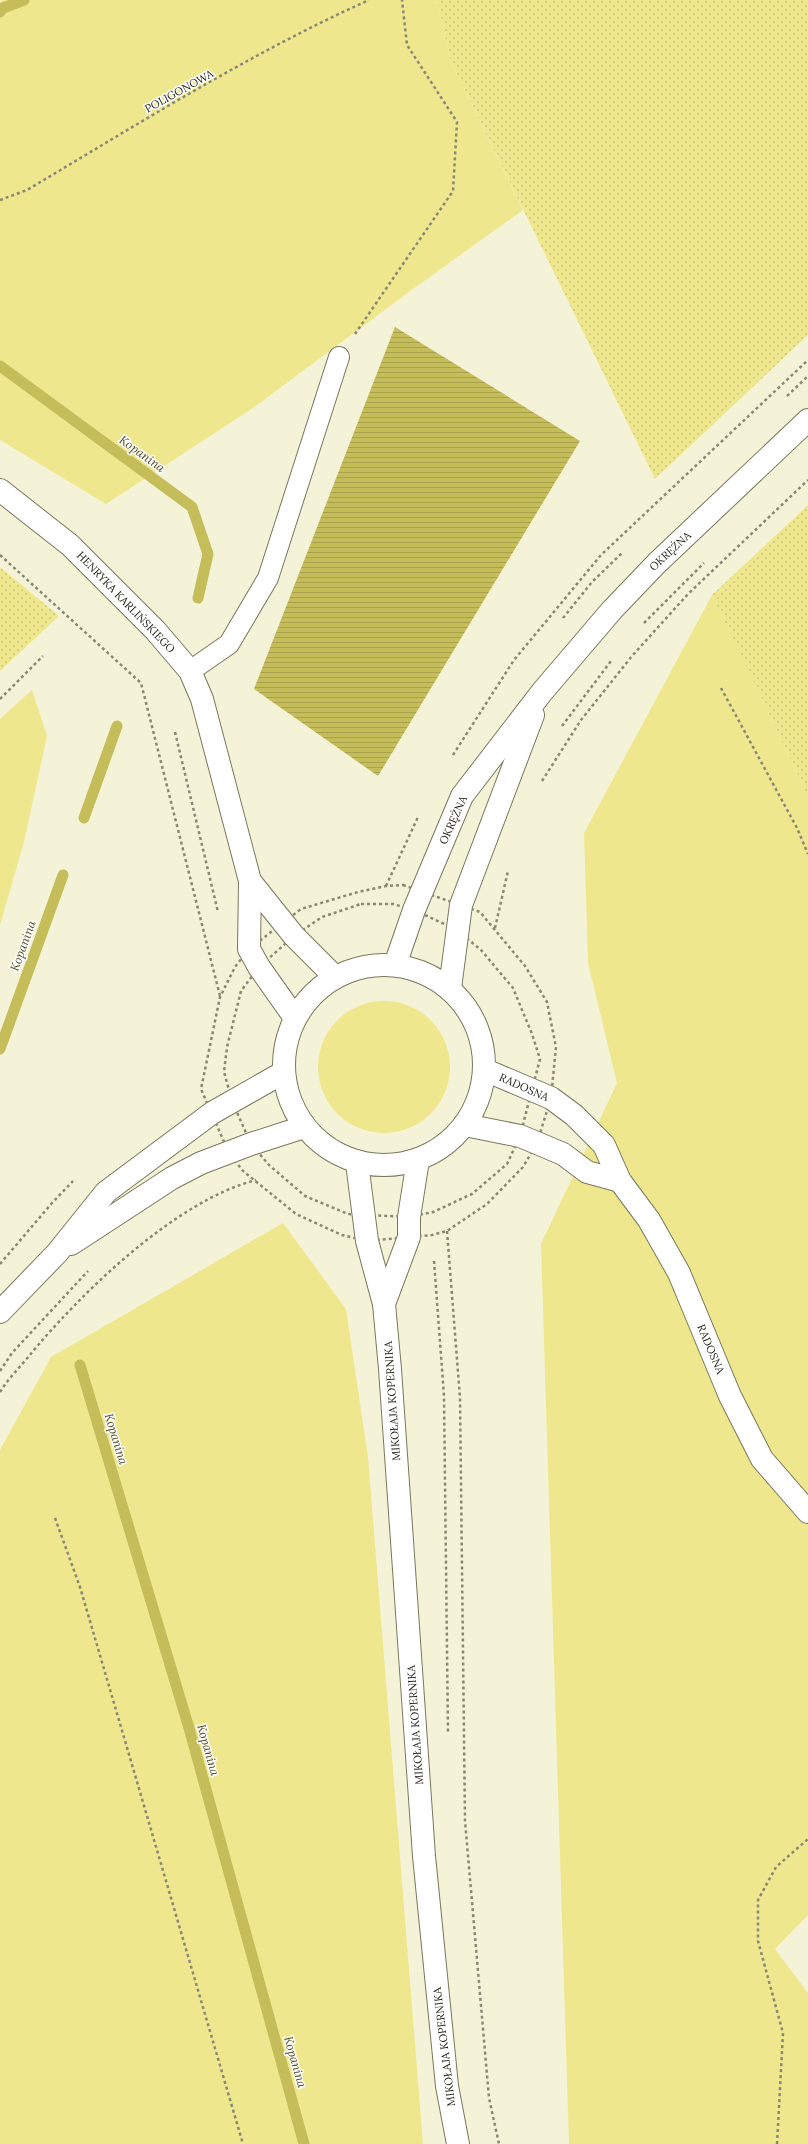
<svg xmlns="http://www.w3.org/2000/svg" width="808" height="2144" font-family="Lora,serif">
	<defs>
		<pattern id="garden-dots" width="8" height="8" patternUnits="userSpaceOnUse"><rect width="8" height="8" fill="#efe78d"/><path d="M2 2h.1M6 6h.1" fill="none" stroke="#cdc679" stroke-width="1.8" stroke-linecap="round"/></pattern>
		<pattern id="water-rules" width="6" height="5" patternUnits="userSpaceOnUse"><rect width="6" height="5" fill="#c5bc5a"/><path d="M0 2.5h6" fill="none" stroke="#a9a14e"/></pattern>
	</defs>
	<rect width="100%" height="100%" fill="#f5f3d7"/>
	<g fill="#efe78d">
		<polygon points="4,0 437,0 451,62 523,210 413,289 253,408 106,504 0,440 0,1"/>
		<polygon points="712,595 808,796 808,1915 775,1949 808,1993 808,2144 569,2144 541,1244 617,1083 588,963 584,833"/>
		<polygon points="32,690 47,736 24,842 0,925 0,719"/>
		<circle cx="384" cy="1067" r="66"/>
		<polygon points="283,1223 346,1309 368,1457 423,2144 0,2144 0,1450 51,1357"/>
	</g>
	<g fill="url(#garden-dots)">
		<polygon points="437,0 808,0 808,335 655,479 451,62"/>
		<polygon points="808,505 808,796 712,595"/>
		<polygon points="0,567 59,616 0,671"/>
	</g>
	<polygon fill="url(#water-rules)" points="395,327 580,441 378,776 254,689"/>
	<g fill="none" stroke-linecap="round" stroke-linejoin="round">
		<g stroke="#c5bc5a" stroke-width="11">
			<polyline points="0,12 3,8 24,0"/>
			<polyline points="0,366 192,507 208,554 198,598"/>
			<polyline points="84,818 117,726"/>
			<polyline points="0,1049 63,875"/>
			<polyline points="80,1365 189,1728 304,2144"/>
		</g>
		<g stroke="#79775e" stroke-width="22">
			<polyline id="service" points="190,671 229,644 268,578 339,357"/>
		</g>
		<g stroke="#79775e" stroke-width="24">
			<g id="minor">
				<polyline points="485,1070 551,1098 574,1115 604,1145 620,1181 649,1220 679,1273 730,1396 762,1459 808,1512"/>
				<polyline points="465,1125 520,1136 537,1143 563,1154 587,1172 620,1181"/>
			</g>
		</g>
		<g stroke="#79775e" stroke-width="24">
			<g id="tertiary">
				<polyline points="0,490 70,545 155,630 190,671 202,699 250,881 249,949 259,967 295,1018"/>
				<polyline points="250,881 294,936 335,977"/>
				<circle cx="384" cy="1065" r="100"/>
				<polyline points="395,965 414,910 462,796 542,692 612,610 657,563 808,420"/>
				<polyline points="450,988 461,905 533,715"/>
				<polyline points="357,1163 367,1241 384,1304 390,1369 424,1856 447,2086 458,2144"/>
				<polyline points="71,1244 172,1178 201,1163 251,1144 304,1127"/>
				<polyline points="384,1304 409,1237 409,1217 418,1160"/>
				<polyline points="0,1312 57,1253 106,1192 212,1113 284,1072"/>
			</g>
		</g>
		<g stroke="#898875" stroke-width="2.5" stroke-dasharray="3 3" stroke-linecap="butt">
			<path d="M0,200L27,190C138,124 251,53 369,0"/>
			<polyline points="355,334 453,191 457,122 407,45 402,0"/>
			<polyline points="787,396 808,376"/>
			<polyline points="0,555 141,683 220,996"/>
			<polyline points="563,618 592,582 622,553"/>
			<polyline points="644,623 704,563"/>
			<polyline points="721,688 797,828 808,854"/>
			<polyline points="0,699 43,656"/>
			<polyline points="562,726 611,661"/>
			<polyline points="175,732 218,912"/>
			<polyline points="453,755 514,660 601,555 808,360"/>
			<polyline points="542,781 581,720 632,656 688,594 808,480"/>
			<polygon points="403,885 480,912 525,966 547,1002 556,1047 551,1098 537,1143 523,1167 487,1204 447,1231 432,1235 367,1241 342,1235 296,1214 243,1171 229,1153 201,1089 220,997 235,967 249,949 301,909 358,892 386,886"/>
			<polyline points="386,886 418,817"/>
			<polygon points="361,904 393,904 414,910 457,930 481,950 513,988 532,1034 540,1059 520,1136 507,1164 472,1194 433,1212 409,1217 348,1214 305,1196 269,1165 251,1144 232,1101 224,1072 227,1047 241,991 259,967 294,936 322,917"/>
			<polyline points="495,928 508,871"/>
			<polyline points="447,1231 460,1398 465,1821 489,2098 499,2144"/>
			<polyline points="434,1261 444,1396 448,1734"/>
			<polyline points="0,1264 52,1203 73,1181"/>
			<polyline points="0,1371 12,1353 88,1271"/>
			<path d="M0,1392C8,1379 19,1368 29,1356C81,1293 175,1201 256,1180"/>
			<polyline points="55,1518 80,1587 243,2144"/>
			<polyline points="777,2144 783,2033 758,1941 758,1900 776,1867 808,1839"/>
		</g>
		<use href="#service" stroke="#fff" stroke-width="20"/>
		<use href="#minor" stroke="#fff" stroke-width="22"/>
		<use href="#tertiary" stroke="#fff" stroke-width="22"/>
	</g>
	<g text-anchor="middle" stroke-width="3" stroke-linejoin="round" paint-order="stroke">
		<g font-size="11" fill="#26251b" stroke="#fff">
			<text transform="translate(179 91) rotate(-29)" y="4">POLIGONOWA</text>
			<text transform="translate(670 551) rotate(-43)" y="4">OKRĘŻNA</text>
			<text transform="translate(126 602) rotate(46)" y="4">HENRYKA KARLIŃSKIEGO</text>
			<text transform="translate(453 820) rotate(-66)" y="4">OKRĘŻNA</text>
			<text transform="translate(524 1087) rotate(24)" y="4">RADOSNA</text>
			<text transform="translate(711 1349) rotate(67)" y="4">RADOSNA</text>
			<text transform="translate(392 1401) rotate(-94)" y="4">MIKOŁAJA KOPERNIKA</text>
			<text transform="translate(415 1725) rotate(-94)" y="4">MIKOŁAJA KOPERNIKA</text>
			<text transform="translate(444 2047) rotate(-97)" y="4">MIKOŁAJA KOPERNIKA</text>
		</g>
		<g font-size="12" font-style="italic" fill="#504c23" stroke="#fff">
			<text transform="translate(142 454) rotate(36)" y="4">Kopanina</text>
			<text transform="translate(23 946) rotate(-70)" y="4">Kopanina</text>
			<text transform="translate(116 1439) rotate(73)" y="4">Kopanina</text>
			<text transform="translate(208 1750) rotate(74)" y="4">Kopanina</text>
			<text transform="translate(295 2062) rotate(74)" y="4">Kopanina</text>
		</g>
	</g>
</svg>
